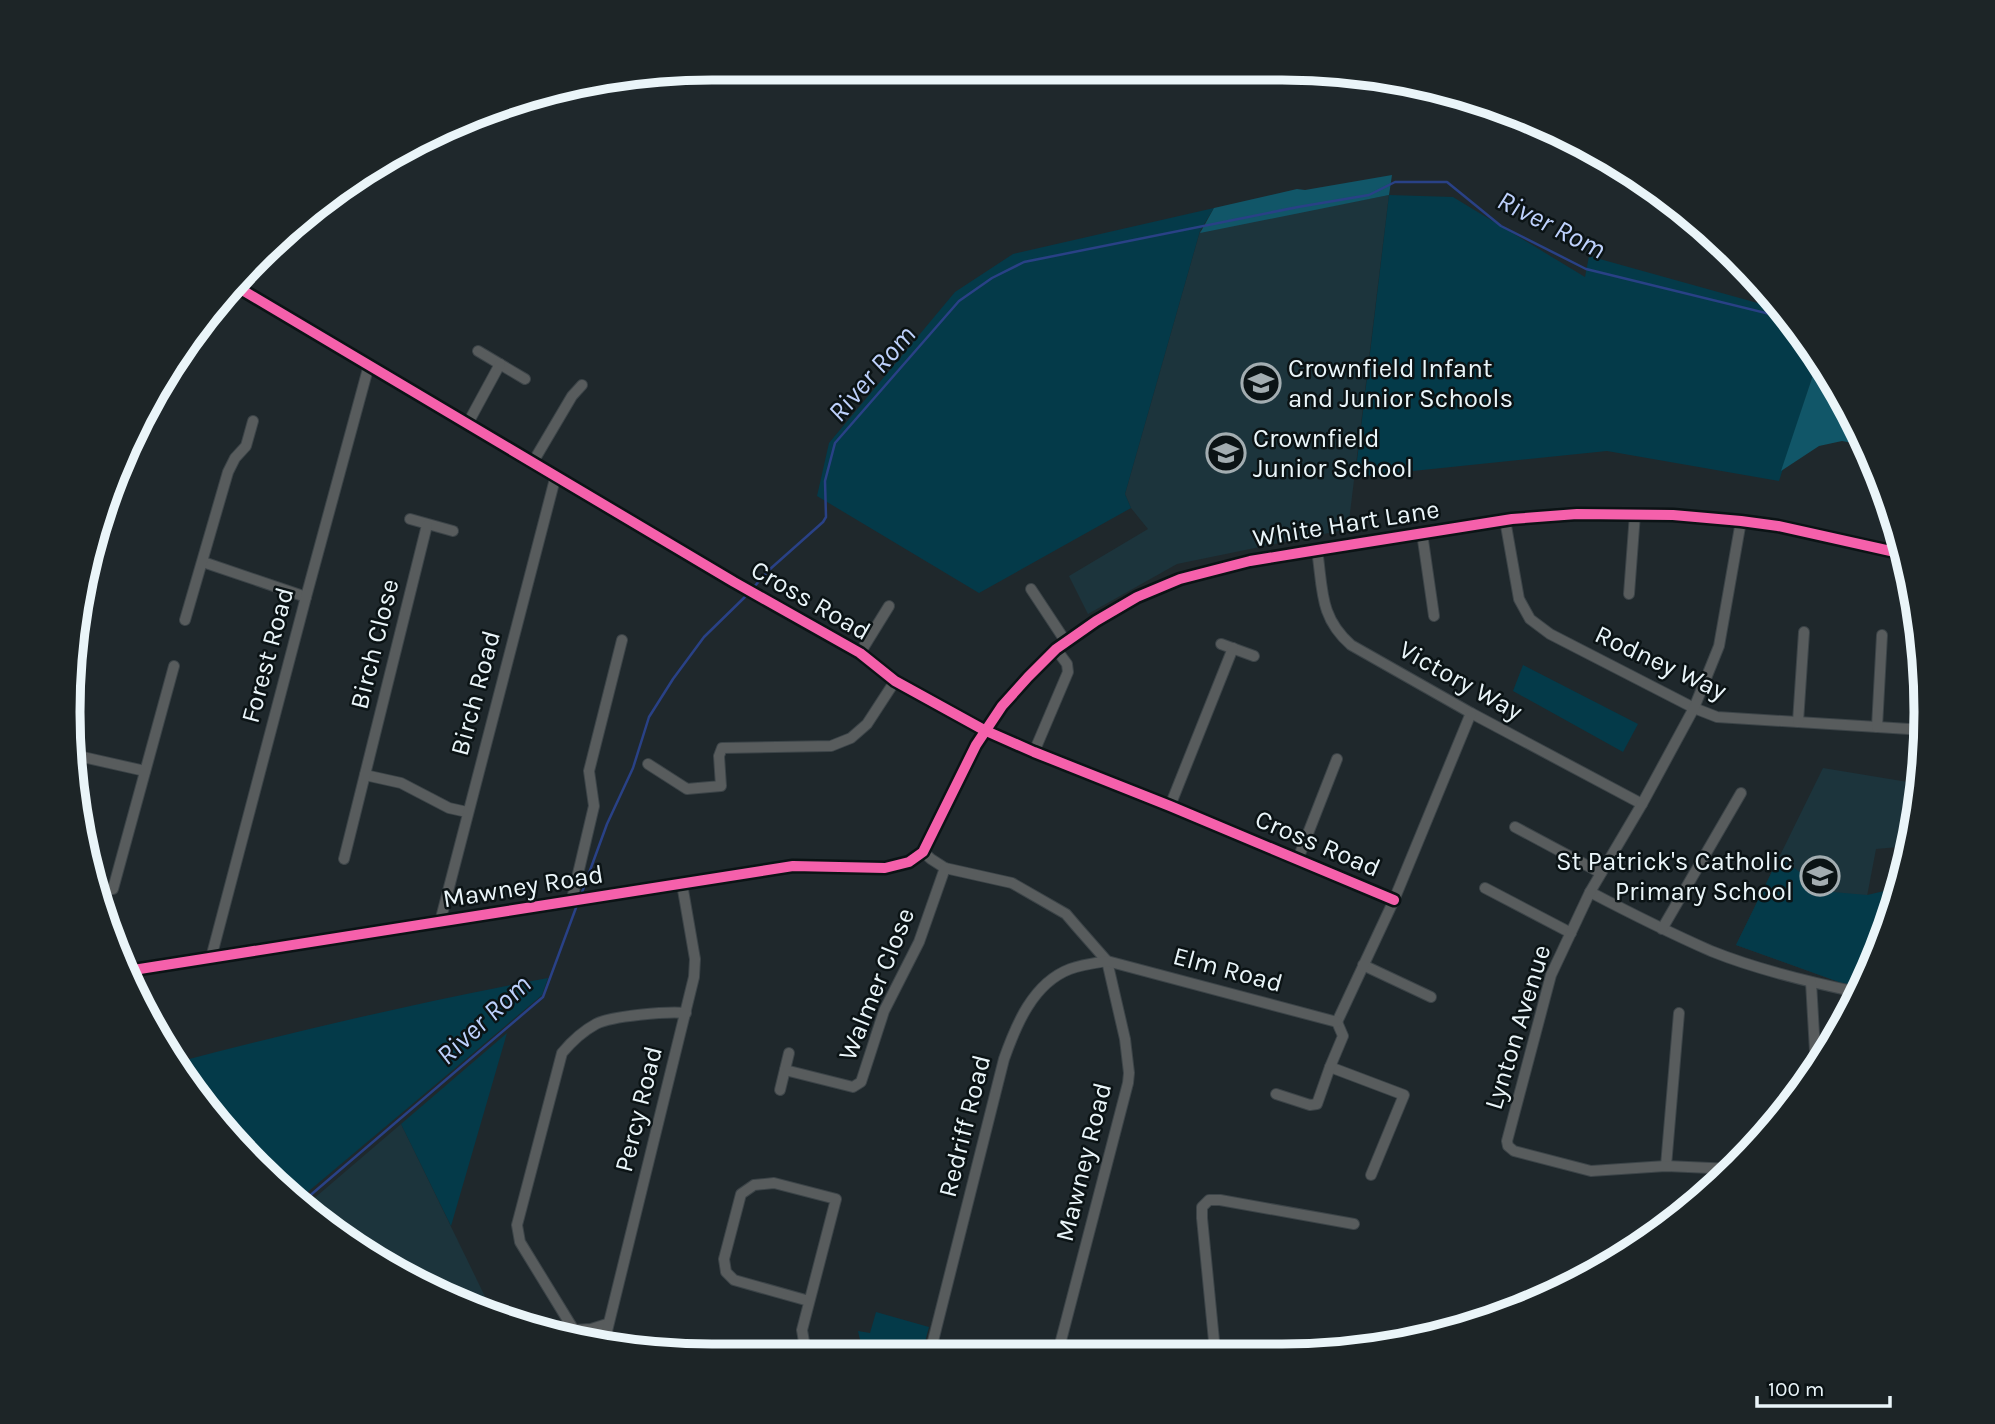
<svg xmlns="http://www.w3.org/2000/svg" width="1995" height="1424" font-family="Karla,sans-serif">
	<rect width="100%" height="100%" fill="#1f282c"/>
	<g fill="#1c343c">
		<polygon points="1389,195 1348,529 1177,564 1088,614 1069,576 1148,529 1131,508 1125,494 1200,231"/>
		<polygon points="1823,768 1920,784 1910,846 1876,849 1850,986 1736,945"/>
		<polygon points="401,1124 494,1315 428,1290 320,1223 304,1207"/>
	</g>
	<g fill="#043a49">
		<polygon points="1389,195 1453,197 1585,277 1589,256 1783,310 1814,352 1814,372 1779,481 1607,451 1355,477"/>
		<polygon points="1214,208 1200,231 1125,494 1131,508 979,593 817,496 829,443 955,292 1013,254"/>
		<polygon points="1523,665 1638,724 1623,752 1513,691"/>
		<polygon points="1779,857 1801,873 1810,858 1822,866 1821,891 1867,895 1893,889 1901,890 1864,987 1850,986 1736,945"/>
		<path d="M548,978L542,995L297,1201L228,1137L178,1062C301,1030 423,1001 548,978Z"/>
		<polygon points="507,1033 451,1226 401,1124"/>
		<polygon points="876,1312 929,1327 922,1353 863,1353 858,1331 870,1333"/>
	</g>
	<g fill="#115668">
		<polygon points="1392,175 1389,195 1200,233 1214,208 1297,189 1305,190"/>
		<polygon points="1814,352 1840,390 1865,445 1842,441 1819,446 1781,471 1814,372"/>
	</g>
	<g fill="none" stroke-linecap="round" stroke-linejoin="round">
		<g stroke="#294186" stroke-width="2.5">
			<polyline points="753,588 769,570 823,522 826,517 825,481 835,443 959,301 992,278 1024,262 1298,207 1369,195 1395,182 1447,182 1501,226 1586,269 1790,319"/>
			<polyline points="581,895 607,824 633,768 649,717 673,679 704,637 749,593"/>
			<polyline points="300,1204 543,997 577,905"/>
		</g>
		<g stroke="#3c4448" stroke-width="12">
			<g id="minor">
				<polyline points="232,284 734,582 860,653 895,681 984,730 1034,752 1170,806 1394,900"/>
				<polyline points="478,351 525,379"/>
				<polyline points="468,423 500,364"/>
				<polyline points="533,462 572,396 582,385"/>
				<polyline points="410,519 453,531"/>
				<polyline points="1505,520 1519,599 1530,619 1550,634 1694,708 1717,717 1925,730"/>
				<polyline points="1422,533 1434,616"/>
				<path d="M1317,550C1323,589 1319,617 1351,645L1471,713L1642,804"/>
				<polyline points="203,562 306,597"/>
				<polyline points="1031,589 1066,642"/>
				<polyline points="1629,594 1635,514"/>
				<polyline points="185,620 228,472 235,458 246,446 253,421"/>
				<polyline points="74,643 126,452"/>
				<polyline points="1221,644 1254,656"/>
				<polyline points="860,653 889,606"/>
				<polyline points="1798,722 1804,632"/>
				<polyline points="1877,727 1882,635"/>
				<polyline points="1034,752 1068,672 1067,664 1056,649"/>
				<polyline points="74,755 145,771"/>
				<polyline points="648,764 687,789 721,786 719,756 722,748 831,746 851,738 867,724 895,681"/>
				<polyline points="365,775 401,783 449,808 467,812"/>
				<polyline points="1170,806 1233,648"/>
				<polyline points="1515,827 1601,873"/>
				<polyline points="923,852 931,859 945,868 1012,883 1066,914 1078,928 1107,961 1125,1039 1129,1073 1128,1083 1058,1352"/>
				<polyline points="344,859 427,525"/>
				<polyline points="1298,859 1337,759"/>
				<polyline points="1485,888 1571,933"/>
				<polyline points="113,889 174,666"/>
				<path d="M1590,892C1630,913 1670,933 1711,951C1758,970 1813,983 1862,993"/>
				<polyline points="574,901 573,895 594,806 589,771 622,640"/>
				<polyline points="440,922 556,475"/>
				<polyline points="1662,929 1741,793"/>
				<polyline points="211,958 306,597 369,365"/>
				<polyline points="1363,965 1431,997"/>
				<polyline points="127,971 793,866 885,868 909,862 923,852 976,745 1002,706 1028,677 1056,649 1096,621 1137,597 1180,579 1250,561 1317,550 1512,519 1577,514 1673,515 1741,521 1778,526 1904,554"/>
				<polyline points="1811,982 1816,1068"/>
				<polyline points="1337,1022 1394,900 1471,713"/>
				<polyline points="1330,1067 1404,1095 1371,1175"/>
				<polyline points="785,1070 853,1087 861,1082 884,1011 919,942 945,868"/>
				<polyline points="780,1090 789,1053"/>
				<polyline points="1276,1094 1310,1105 1317,1104 1330,1067 1343,1036 1337,1022"/>
				<polyline points="1666,1166 1679,1013"/>
				<polyline points="1733,1169 1666,1166 1591,1171 1514,1151 1508,1146 1507,1141 1551,975 1590,892 1642,804 1694,708 1719,646 1741,521"/>
				<polyline points="574,1330 591,1329 607,1324"/>
				<path d="M580,1340L520,1242L517,1225L562,1053C572,1041 583,1031 596,1024C611,1016 668,1011 686,1013"/>
				<polyline points="604,1343 694,977 695,959 682,884"/>
				<polyline points="1215,1351 1202,1218 1202,1207 1209,1200 1220,1200 1354,1224"/>
				<path d="M930,1353L1004,1059C1016,1025 1033,983 1070,969C1081,965 1095,963 1107,961L1337,1022"/>
				<polyline points="806,1354 802,1330 836,1199 774,1183 754,1185 741,1194 724,1259 726,1272 734,1280 809,1301"/>
			</g>
		</g>
		<use href="#minor" stroke="#585c5d" stroke-width="10"/>
		<g stroke="#0b1315" stroke-width="15">
			<g id="cycleway">
				<polyline points="232,284 734,582 860,653 895,681 984,730 1034,752 1170,806 1394,900"/>
				<polyline points="127,971 793,866 885,868 909,862 923,852 976,745 1002,706 1028,677 1056,649 1096,621 1137,597 1180,579 1250,561 1317,550 1512,519 1577,514 1673,515 1741,521 1778,526 1904,554"/>
			</g>
		</g>
		<use href="#cycleway" stroke="#f560ab" stroke-width="10"/>
	</g>
	<defs>
		<g id="school-ring" transform="scale(2.0125)"><circle r="9.5" fill="#0b1315" stroke="#a3adb1" stroke-width="1.5"/><path d="M0-5L7-2L0 1L-7-2ZM-4 1L0 2.5L4 1V4Q0 6-4 4Z" fill="#a3adb1"/></g>
	</defs>
	<g fill-rule="evenodd">
		<use href="#school-ring" x="1261" y="383"/>
		<use href="#school-ring" x="1226" y="453"/>
		<use href="#school-ring" x="1820" y="876"/>
	</g>
	<g text-anchor="middle" stroke-width="5" stroke-linejoin="round" paint-order="stroke">
		<g font-size="26" fill="#eaf5f9" stroke="#0b1315" text-anchor="start">
			<text x="1288" y="377">Crownfield Infant<tspan x="1288" dy="30">and Junior Schools</tspan></text>
			<text x="1253" y="447">Crownfield<tspan x="1253" dy="30">Junior School</tspan></text>
			<text x="1793" y="870" text-anchor="end">St Patrick's Catholic<tspan x="1793" dy="30">Primary School</tspan></text>
		</g>
		<g font-size="26" fill="#eaf5f9" stroke="#0b1315">
			<text transform="translate(1346 523) rotate(-9)" y="9">White Hart Lane</text>
			<text transform="translate(811 600) rotate(30)" y="9">Cross Road</text>
			<text transform="translate(374 644) rotate(-76)" y="9">Birch Close</text>
			<text transform="translate(267 655) rotate(-75)" y="9">Forest Road</text>
			<text transform="translate(1661 662) rotate(25)" y="9">Rodney Way</text>
			<text transform="translate(1461 680) rotate(29)" y="9">Victory Way</text>
			<text transform="translate(475 693) rotate(-75)" y="9">Birch Road</text>
			<text transform="translate(1318 843) rotate(23)" y="9">Cross Road</text>
			<text transform="translate(523 886) rotate(-9)" y="9">Mawney Road</text>
			<text transform="translate(1228 969) rotate(15)" y="9">Elm Road</text>
			<text transform="translate(876 984) rotate(-68)" y="9">Walmer Close</text>
			<text transform="translate(1517 1027) rotate(-73)" y="9">Lynton Avenue</text>
			<text transform="translate(638 1109) rotate(-76)" y="9">Percy Road</text>
			<text transform="translate(964 1126) rotate(-76)" y="9">Redriff Road</text>
			<text transform="translate(1083 1162) rotate(-76)" y="9">Mawney Road</text>
		</g>
		<g font-size="28" font-style="italic" fill="#bed1fc" stroke="#0b1315">
			<text transform="translate(1552 224) rotate(27)" y="10">River Rom</text>
			<text transform="translate(871 373) rotate(-49)" y="10">River Rom</text>
			<text transform="translate(483 1019) rotate(-43)" y="10">River Rom</text>
		</g>
	</g>
	<path d="M0 0H1995V1424H0ZM712 80H1282A632 632 0 0 1 1914 712V712A632 632 0 0 1 1282 1344H712A632 632 0 0 1 80 712V712A632 632 0 0 1 712 80Z" fill="#1d2527" fill-rule="evenodd"/>
	<path fill="none" stroke="#eaf5f9" stroke-width="9" d="M712 80H1282A632 632 0 0 1 1914 712V712A632 632 0 0 1 1282 1344H712A632 632 0 0 1 80 712V712A632 632 0 0 1 712 80Z"/>
	<path d="M1757 1396v10h133v-10" fill="none" stroke="#eaf5f9" stroke-width="3.5"/>
	<text x="1768" y="1396" font-size="21" fill="#eaf5f9" stroke="#0b1315" stroke-width="5" paint-order="stroke">100 m</text>
</svg>
